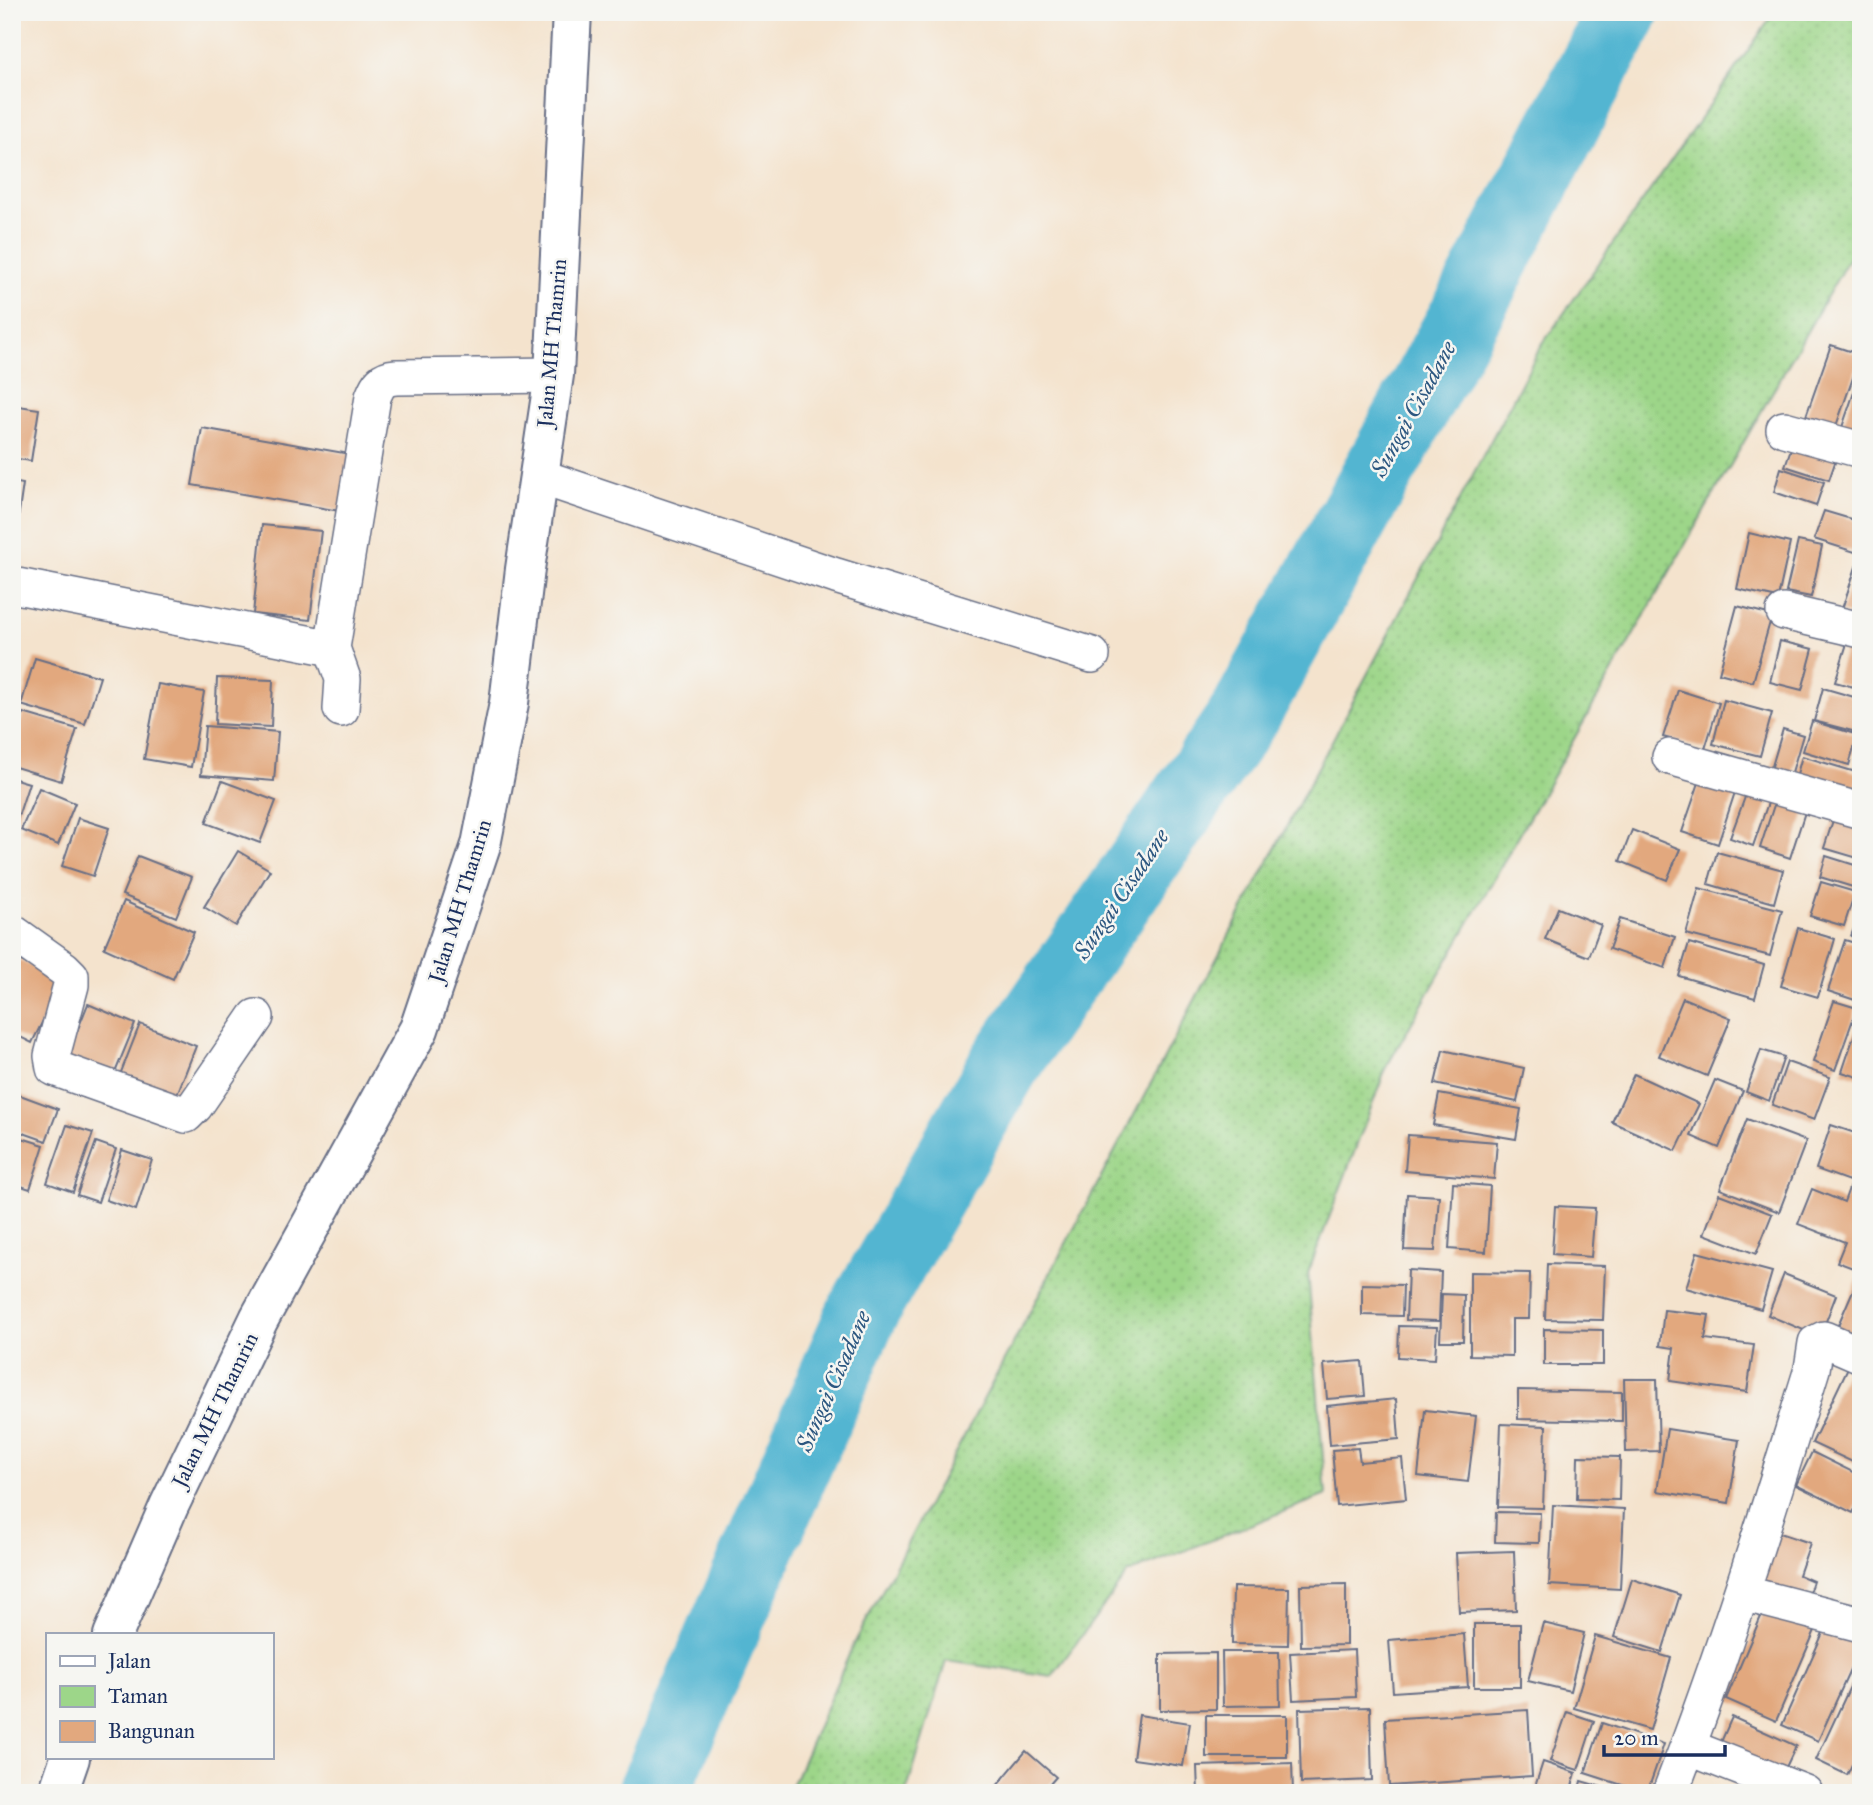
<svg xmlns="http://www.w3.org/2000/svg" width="1873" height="1805" font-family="'IM FELL Great Primer',serif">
	<defs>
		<pattern id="green-dots" width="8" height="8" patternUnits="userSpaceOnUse" patternTransform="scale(1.75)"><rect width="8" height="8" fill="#9dd689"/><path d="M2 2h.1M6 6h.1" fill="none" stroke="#87b879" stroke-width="1.8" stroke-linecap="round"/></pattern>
	</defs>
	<rect width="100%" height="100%" fill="#f6f6f2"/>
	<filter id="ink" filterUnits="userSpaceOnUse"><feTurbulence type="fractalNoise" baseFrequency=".0143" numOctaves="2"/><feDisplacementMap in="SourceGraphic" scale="14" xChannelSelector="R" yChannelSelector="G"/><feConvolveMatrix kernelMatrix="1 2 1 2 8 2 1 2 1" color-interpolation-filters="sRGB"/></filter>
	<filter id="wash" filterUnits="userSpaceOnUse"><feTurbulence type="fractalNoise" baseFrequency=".00686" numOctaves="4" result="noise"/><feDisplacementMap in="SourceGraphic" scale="28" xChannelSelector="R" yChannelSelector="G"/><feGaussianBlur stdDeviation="1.57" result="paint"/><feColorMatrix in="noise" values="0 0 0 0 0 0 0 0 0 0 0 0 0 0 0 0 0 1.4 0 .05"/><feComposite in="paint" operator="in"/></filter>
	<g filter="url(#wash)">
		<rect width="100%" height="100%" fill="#f4e3cd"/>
		<polygon fill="url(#green-dots)" stroke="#5c8274" stroke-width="2" points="1775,12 1861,12 1861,237 1387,1066 1308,1273 1326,1495 1128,1573 1052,1676 946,1661 906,1793 789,1793 852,1648 1541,346"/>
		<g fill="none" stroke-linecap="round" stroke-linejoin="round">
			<polyline stroke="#52b5d1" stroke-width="72" points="653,1793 862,1313 1004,1065 1245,714 1467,312 1623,12"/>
		</g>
		<g id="blocks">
			<g fill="#e2a87e">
				<polygon points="1831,345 1861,355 1836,426 1806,416"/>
				<polygon points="1859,378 1861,379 1861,440 1840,433"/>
				<polygon points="12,405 39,409 31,461 12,458"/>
				<polygon points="202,428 361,456 351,513 192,485"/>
				<polygon points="1796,434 1840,448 1829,480 1785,466"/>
				<polygon points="1781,468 1824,482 1816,506 1774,492"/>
				<polygon points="12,482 23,484 14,547 12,547"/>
				<polygon points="1824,511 1861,522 1861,554 1814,539"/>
				<polygon points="262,525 321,531 310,620 253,614"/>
				<polygon points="1749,533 1790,543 1778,598 1737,589"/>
				<polygon points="1798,541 1822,546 1811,597 1786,592"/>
				<polygon points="1857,564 1861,565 1861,619 1841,612"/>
				<polygon points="1737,606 1772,615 1753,682 1719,673"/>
				<polygon points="1849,637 1861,641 1861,689 1835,682"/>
				<polygon points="1780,641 1813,649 1802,690 1770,682"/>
				<polygon points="35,658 100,677 85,724 21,705"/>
				<polygon points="217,678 273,680 271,727 215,724"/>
				<polygon points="158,684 204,692 191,767 144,759"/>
				<polygon points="1823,688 1861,699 1860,733 1814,721"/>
				<polygon points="1678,690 1719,703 1705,749 1663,737"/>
				<polygon points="1724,700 1772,713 1760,756 1713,744"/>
				<polygon points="23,713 77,729 61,781 12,766 12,750"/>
				<polygon points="1812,721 1858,735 1849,765 1803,751"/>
				<polygon points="205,726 278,732 274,781 201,775"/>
				<polygon points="1783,729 1803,735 1790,779 1770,773"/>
				<polygon points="1802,756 1859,773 1851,802 1794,785"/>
				<polygon points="1702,774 1737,786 1718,844 1682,832"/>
				<polygon points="12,778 29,783 13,832 12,832"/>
				<polygon points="222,781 276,801 260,843 206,823"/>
				<polygon points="39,788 75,803 58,845 21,830"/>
				<polygon points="1748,789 1770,797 1753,846 1730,838"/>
				<polygon points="1775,802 1805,812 1790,858 1760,848"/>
				<polygon points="1836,811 1861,818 1861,859 1824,848"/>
				<polygon points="78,818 109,828 93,876 62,866"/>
				<polygon points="1632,830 1680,849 1667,880 1620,861"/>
				<polygon points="238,851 270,870 236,926 204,907"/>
				<polygon points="1717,852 1783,870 1774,903 1708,884"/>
				<polygon points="138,856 192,877 176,917 122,895"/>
				<polygon points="1826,856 1861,867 1856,888 1820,877"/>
				<polygon points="1821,882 1855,892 1844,926 1810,916"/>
				<polygon points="1699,888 1782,910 1770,956 1686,934"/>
				<polygon points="124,901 194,932 173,979 104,948"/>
				<polygon points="1558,908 1601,925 1589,957 1545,939"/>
				<polygon points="1861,910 1861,939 1851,936"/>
				<polygon points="1620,919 1675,937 1665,968 1609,949"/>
				<polygon points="1798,928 1835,939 1818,997 1781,986"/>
				<polygon points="1845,940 1861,945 1861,1002 1828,991"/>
				<polygon points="1689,943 1764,965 1755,998 1679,976"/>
				<polygon points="19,960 62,981 32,1043 12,1033 12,973"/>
				<polygon points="1683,998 1731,1018 1707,1076 1659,1056"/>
				<polygon points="1834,1001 1857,1008 1835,1070 1813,1062"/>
				<polygon points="88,1004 135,1024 110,1085 63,1066"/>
				<polygon points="140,1024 196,1046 174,1102 118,1080"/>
				<polygon points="1857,1027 1861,1028 1861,1078 1842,1072"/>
				<polygon points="1443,1050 1524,1068 1517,1102 1435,1084"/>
				<polygon points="1761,1050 1784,1057 1769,1101 1746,1092"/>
				<polygon points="1787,1062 1830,1077 1814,1120 1772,1105"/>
				<polygon points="1634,1074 1699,1104 1676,1151 1612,1122"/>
				<polygon points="1715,1080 1743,1091 1719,1148 1691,1136"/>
				<polygon points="1439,1094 1521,1109 1516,1139 1433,1125"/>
				<polygon points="20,1095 58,1109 46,1141 12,1129 12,1116"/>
				<polygon points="1747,1119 1806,1141 1779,1212 1720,1189"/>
				<polygon points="67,1125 93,1133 73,1192 47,1183"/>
				<polygon points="1831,1125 1861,1135 1861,1145 1849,1181 1816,1169"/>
				<polygon points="12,1135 44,1145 30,1189 12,1183"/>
				<polygon points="1408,1135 1497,1142 1494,1179 1405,1171"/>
				<polygon points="96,1142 116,1149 98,1202 77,1195"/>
				<polygon points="122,1150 152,1160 136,1210 106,1200"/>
				<polygon points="1852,1180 1861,1184 1861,1271 1837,1262 1845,1242 1798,1224 1812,1189 1844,1202"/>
				<polygon points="1453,1183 1490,1186 1486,1252 1449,1249"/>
				<polygon points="1407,1194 1439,1196 1435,1251 1404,1250"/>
				<polygon points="1719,1194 1772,1214 1756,1254 1704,1234"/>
				<polygon points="1555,1206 1595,1208 1591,1257 1552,1254"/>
				<polygon points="1697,1252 1772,1272 1761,1309 1686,1288"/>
				<polygon points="1547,1264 1605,1266 1603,1320 1545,1319"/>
				<polygon points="1408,1270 1441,1272 1439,1321 1406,1320"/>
				<polygon points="1470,1272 1530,1273 1529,1319 1512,1319 1512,1356 1470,1355"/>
				<polygon points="1861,1272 1861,1350 1832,1339"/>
				<polygon points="1784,1274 1836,1295 1820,1337 1768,1315"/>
				<polygon points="1362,1284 1403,1285 1402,1316 1362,1315"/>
				<polygon points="1442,1294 1464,1295 1463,1341 1440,1341"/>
				<polygon points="1664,1310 1709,1315 1705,1339 1754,1345 1747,1392 1670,1381 1674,1348 1660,1346"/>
				<polygon points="1399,1326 1437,1327 1435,1359 1398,1357"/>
				<polygon points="1544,1329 1603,1330 1603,1365 1544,1365"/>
				<polygon points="1362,1361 1365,1396 1327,1399 1324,1364"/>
				<polygon points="1851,1361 1861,1366 1861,1466 1812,1443"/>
				<polygon points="1624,1379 1657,1379 1659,1451 1626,1452"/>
				<polygon points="1518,1390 1622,1392 1622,1421 1518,1419"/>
				<polygon points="1396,1399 1399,1439 1330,1445 1327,1406"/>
				<polygon points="1425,1410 1476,1416 1468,1482 1418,1476"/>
				<polygon points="1501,1424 1546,1426 1543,1508 1498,1507"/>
				<polygon points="1667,1429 1739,1440 1729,1503 1657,1491"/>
				<polygon points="1358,1448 1360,1462 1402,1458 1406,1499 1337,1506 1332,1450"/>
				<polygon points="1812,1452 1861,1476 1861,1497 1853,1513 1796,1485"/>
				<polygon points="1578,1456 1620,1457 1619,1500 1577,1499"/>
				<polygon points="1553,1505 1624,1509 1620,1589 1549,1585"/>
				<polygon points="1496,1512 1540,1513 1539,1543 1495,1542"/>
				<polygon points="1771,1530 1810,1543 1799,1575 1813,1581 1806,1602 1751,1590"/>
				<polygon points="1514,1551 1516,1610 1459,1612 1456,1553"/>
				<polygon points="1632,1579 1680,1595 1662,1652 1614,1637"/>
				<polygon points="1346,1584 1346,1645 1301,1646 1300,1585"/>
				<polygon points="1233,1587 1289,1588 1288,1645 1232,1644"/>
				<polygon points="1765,1607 1816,1628 1776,1721 1726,1699"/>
				<polygon points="1543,1623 1584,1633 1570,1691 1528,1681"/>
				<rect x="1474" y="1624" width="46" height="63"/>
				<polygon points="1826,1626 1861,1642 1861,1646 1818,1741 1782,1725"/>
				<polygon points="1464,1634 1468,1687 1393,1692 1389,1640"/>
				<polygon points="1595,1636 1671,1658 1650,1730 1574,1708"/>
				<polygon points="1354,1650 1356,1697 1293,1700 1290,1653"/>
				<polygon points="1222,1652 1279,1652 1280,1705 1223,1706"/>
				<polygon points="1216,1653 1216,1709 1160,1710 1160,1654"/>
				<polygon points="1854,1678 1861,1681 1861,1746 1847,1775 1816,1760"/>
				<polygon points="1370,1707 1372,1780 1301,1783 1299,1709"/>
				<polygon points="1528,1710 1532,1776 1389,1786 1385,1719"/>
				<polygon points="1567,1712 1594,1721 1578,1770 1550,1761"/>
				<polygon points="1139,1715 1190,1723 1183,1766 1133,1759"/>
				<rect x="1206" y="1715" width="81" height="42"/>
				<polygon points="1732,1717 1796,1746 1780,1780 1717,1751"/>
				<polygon points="1602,1723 1664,1744 1647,1793 1585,1773"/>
				<polygon points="1026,1751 1056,1777 1042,1793 991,1793"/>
				<polygon points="1543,1762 1576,1773 1570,1793 1533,1793"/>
				<polygon points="1292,1763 1293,1793 1198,1793 1197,1766"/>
				<polygon points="1581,1781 1619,1792 1619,1793 1578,1793"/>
			</g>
		</g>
	</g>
	<g filter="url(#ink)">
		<use href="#blocks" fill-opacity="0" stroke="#676e85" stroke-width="2"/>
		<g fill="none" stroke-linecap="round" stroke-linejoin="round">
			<g stroke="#676e85" stroke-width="38">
				<g id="minor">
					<polyline points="1784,429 1861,450"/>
					<polyline points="538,476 836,576 1092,655"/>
					<polyline points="12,585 332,648"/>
					<polyline points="1784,612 1861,630"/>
					<path d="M341,709L343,679L332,648L373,397C378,384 382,378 396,377L554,375"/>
					<polyline points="1670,757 1861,811"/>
					<polyline points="12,932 64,969 71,976 71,985 52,1056 54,1068 186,1115 195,1106 256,1017"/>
					<polyline points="1742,1593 1861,1624"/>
					<polyline points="1688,1747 1805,1793"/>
					<path d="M1670,1793C1724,1654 1768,1512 1812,1369L1816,1343L1824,1339L1861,1355"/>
				</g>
			</g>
			<g stroke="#676e85" stroke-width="42">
				<g id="tertiary">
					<polyline points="113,1635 169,1506 259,1319 419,1029 481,845 509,703 525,569 554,375 572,12"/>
					<polyline points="58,1793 70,1758"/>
				</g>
			</g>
			<use href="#minor" stroke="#fff" stroke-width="35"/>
			<use href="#tertiary" stroke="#fff" stroke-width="38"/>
		</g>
	</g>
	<g text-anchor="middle" stroke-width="5" stroke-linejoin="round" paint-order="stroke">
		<g font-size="21" fill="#1b2f5e" stroke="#f6f6f2">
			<text transform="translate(552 343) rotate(-85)" y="7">Jalan MH Thamrin</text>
			<text transform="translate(460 901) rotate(-73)" y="7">Jalan MH Thamrin</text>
			<text transform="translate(215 1410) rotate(-64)" y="7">Jalan MH Thamrin</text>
		</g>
		<g font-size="23" font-style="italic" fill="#2c5780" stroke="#f6f6f2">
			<text transform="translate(1413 409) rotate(-61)" y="8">Sungai Cisadane</text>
			<text transform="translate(1121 894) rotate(-56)" y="8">Sungai Cisadane</text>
			<text transform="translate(833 1381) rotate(-66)" y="8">Sungai Cisadane</text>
		</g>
	</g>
	<rect width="1873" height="1805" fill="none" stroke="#f6f6f2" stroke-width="42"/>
	<rect x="46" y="1633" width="228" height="126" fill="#f6f6f2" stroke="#9ea6b7" stroke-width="2"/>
	<rect x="60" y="1656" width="35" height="10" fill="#ffffff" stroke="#9ea6b7" stroke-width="2"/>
	<text x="108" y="1668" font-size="21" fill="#1b2f5e">Jalan</text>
	<rect x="60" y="1686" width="35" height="21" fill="#9dd689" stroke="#9ea6b7" stroke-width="2"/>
	<text x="108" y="1703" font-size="21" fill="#1b2f5e">Taman</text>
	<rect x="60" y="1721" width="35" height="21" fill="#e2a87e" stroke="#9ea6b7" stroke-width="2"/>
	<text x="108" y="1738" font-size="21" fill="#1b2f5e">Bangunan</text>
	<path d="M1604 1745v10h121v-10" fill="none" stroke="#1b2f5e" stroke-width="3.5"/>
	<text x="1614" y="1745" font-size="21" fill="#1b2f5e" stroke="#f6f6f2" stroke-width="5" paint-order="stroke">20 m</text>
</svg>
